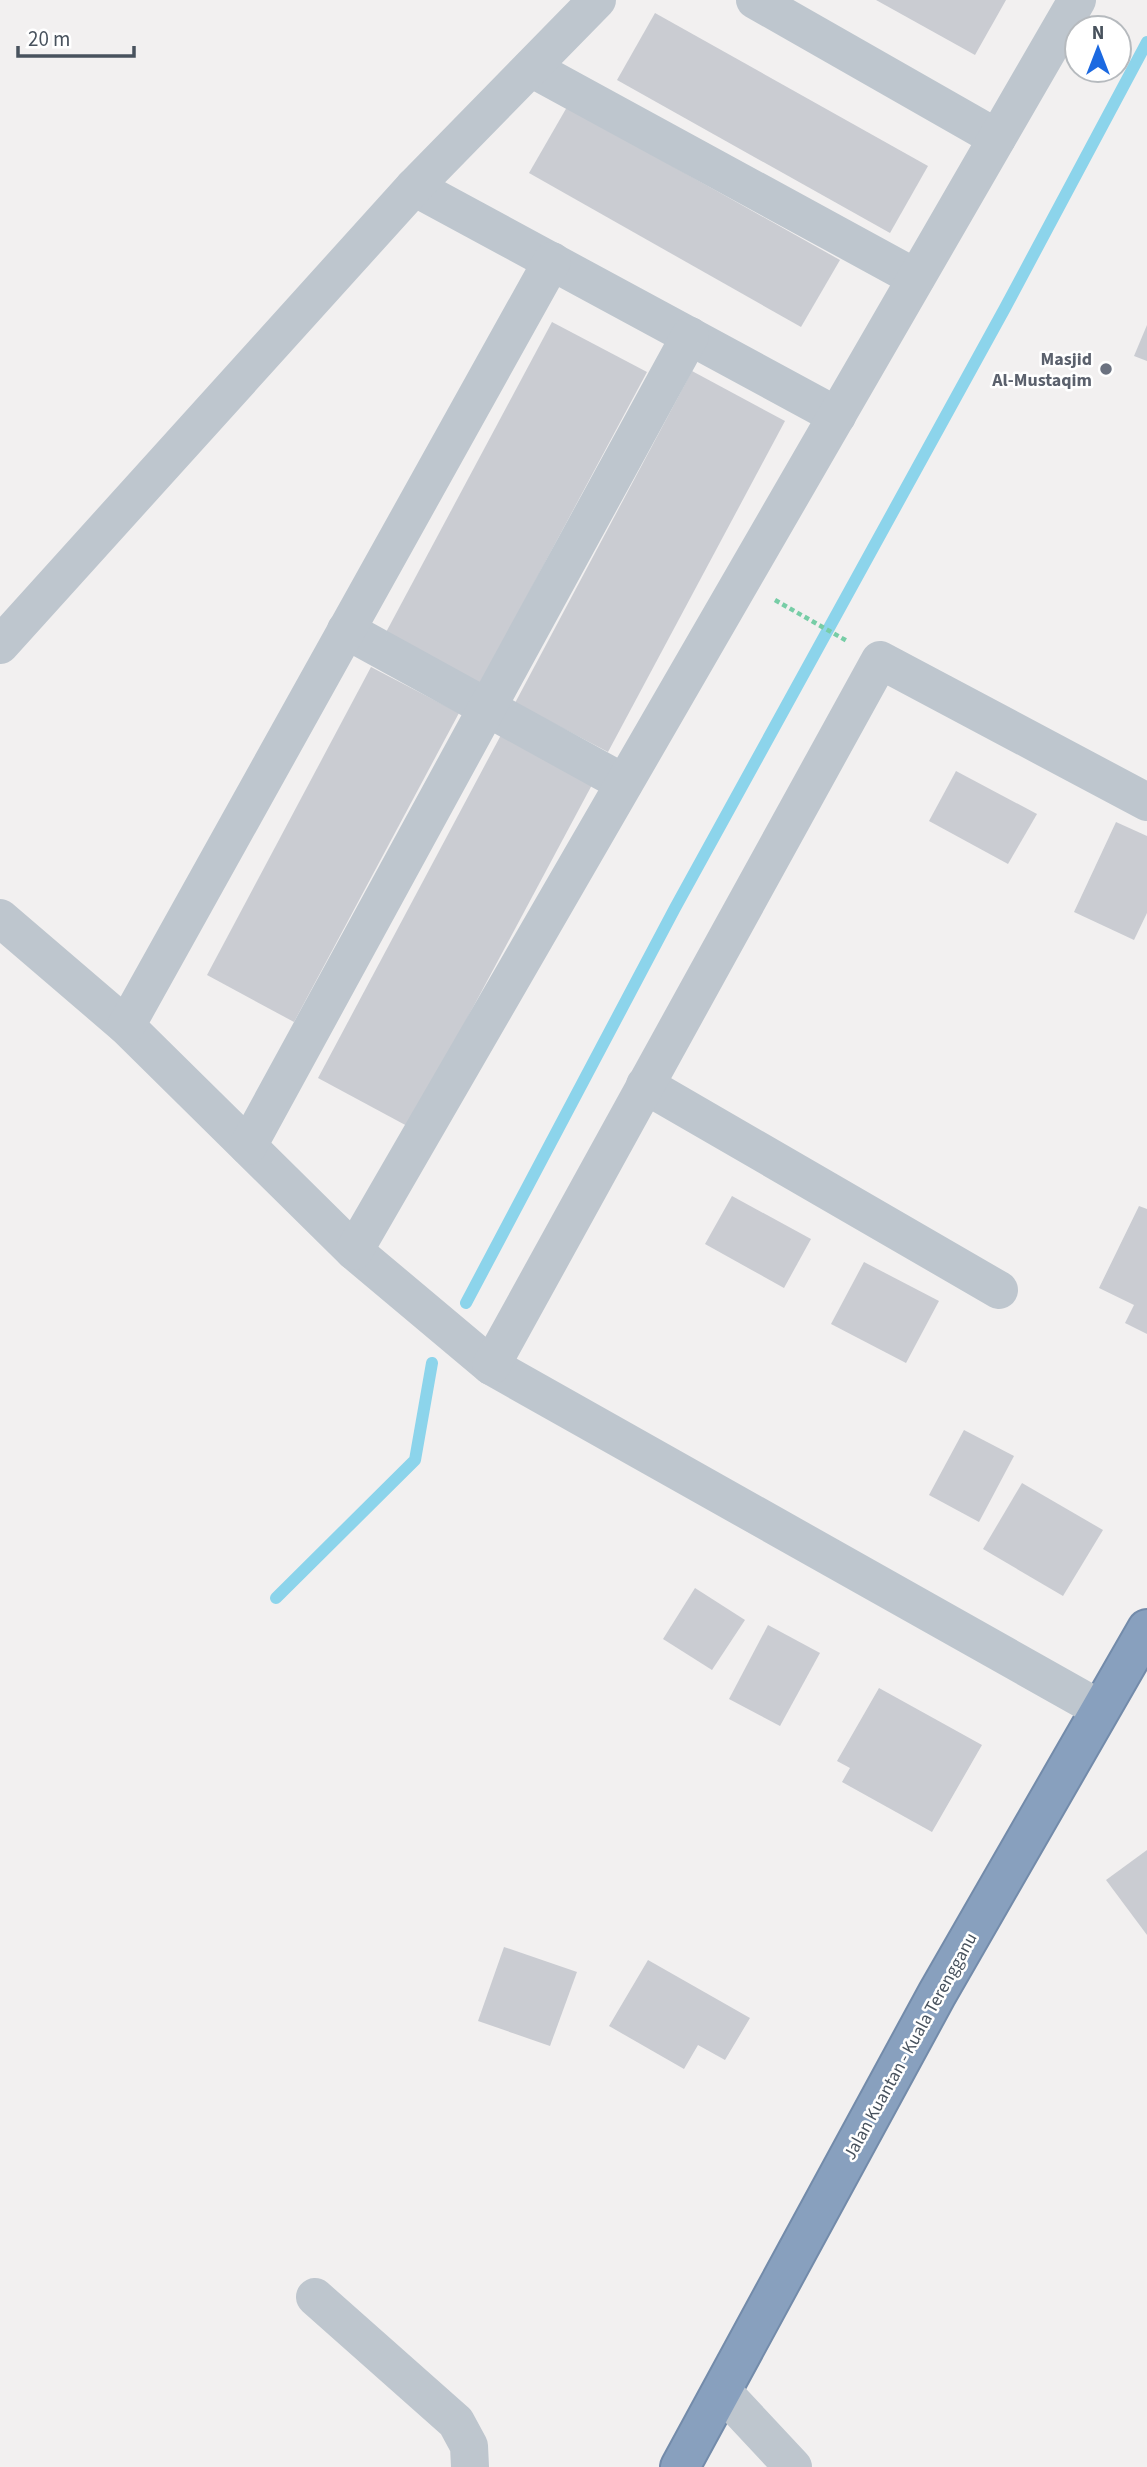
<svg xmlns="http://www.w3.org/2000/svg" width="1147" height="2467" font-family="'Source Sans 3',sans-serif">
	<rect width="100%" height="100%" fill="#f2f0f0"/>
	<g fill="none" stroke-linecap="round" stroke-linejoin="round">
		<g stroke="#8cd4eb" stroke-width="12">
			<polyline points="466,1303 675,908 1005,308 1147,42"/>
			<polyline points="276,1598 415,1460 432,1363"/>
		</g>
	</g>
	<g fill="#caccd2">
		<polygon points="876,0 1006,0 975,55"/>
		<polygon points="655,13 928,166 890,233 617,80"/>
		<polygon points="567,107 840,260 801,327 529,173"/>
		<polygon points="552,322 647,372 479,686 384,636"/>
		<polygon points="1147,325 1147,361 1134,356"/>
		<polygon points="692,371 785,421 608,752 515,703"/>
		<polygon points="371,667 459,713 294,1022 207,975"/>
		<polygon points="501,735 593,783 409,1127 318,1078"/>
		<polygon points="956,771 1037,814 1008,864 929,821"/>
		<polygon points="1116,822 1147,836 1147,913 1134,940 1074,912"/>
		<polygon points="732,1196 811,1239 784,1288 705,1244"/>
		<polygon points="1139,1206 1147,1209 1147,1334 1125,1323 1134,1305 1099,1288"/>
		<polygon points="864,1262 939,1301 906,1363 831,1324"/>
		<polygon points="964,1430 1014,1456 979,1522 929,1495"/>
		<polygon points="1022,1483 1103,1530 1063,1596 983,1549"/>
		<polygon points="695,1588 745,1620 712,1670 663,1639"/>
		<polygon points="768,1625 820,1653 780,1726 729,1699"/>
		<polygon points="879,1688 982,1745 932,1832 842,1782 850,1768 837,1761"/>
		<polygon points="1147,1850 1147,1935 1106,1880"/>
		<polygon points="504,1947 577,1972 550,2046 478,2021"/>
		<polygon points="648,1960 750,2018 725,2060 698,2045 684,2069 609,2026"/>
	</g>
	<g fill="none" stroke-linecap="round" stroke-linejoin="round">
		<g stroke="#738baa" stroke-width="42">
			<polyline id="highway" points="680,2467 937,1994 1147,1629"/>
		</g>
		<polyline stroke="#77cda6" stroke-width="4.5" stroke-dasharray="5 3.5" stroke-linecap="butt" points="775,600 847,641"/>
		<g stroke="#bec6ce" stroke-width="38">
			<polyline points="755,0 997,138"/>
			<polyline points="531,68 916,278"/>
			<polyline points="414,187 837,416"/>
			<polyline points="346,630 624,783"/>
			<polyline points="0,645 414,187 597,0"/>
			<polyline points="0,918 126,1026 354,1251 491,1366 1100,1709"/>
			<polyline points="126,1026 552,261"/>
			<polyline points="645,1085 999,1290"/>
			<polyline points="248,1146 690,336"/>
			<polyline points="354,1251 1077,0"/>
			<polyline points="491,1366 880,660 1147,802"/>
			<polyline points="315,2297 456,2422 469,2446 470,2467"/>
			<polyline points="723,2392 793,2467"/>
		</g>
		<use href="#highway" stroke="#88a0be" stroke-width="38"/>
	</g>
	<circle fill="#6b7280" stroke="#fff" stroke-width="2.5" cx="1106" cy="369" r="7"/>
	<g text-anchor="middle" stroke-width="5" stroke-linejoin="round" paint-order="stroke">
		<g font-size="18" font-weight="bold" fill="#5b616d" stroke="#fff" text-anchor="end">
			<text x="1092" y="365">Masjid<tspan x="1092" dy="21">Al-Mustaqim</tspan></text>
		</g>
		<g font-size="18" fill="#48525d" stroke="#fff">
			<text transform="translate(910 2046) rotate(-61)" y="6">Jalan Kuantan - Kuala Terengganu</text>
		</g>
	</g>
	<g transform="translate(1098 49)"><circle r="33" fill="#ffffff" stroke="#b6babe" stroke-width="2"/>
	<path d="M0-5L12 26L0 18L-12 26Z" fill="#1b69e1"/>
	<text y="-10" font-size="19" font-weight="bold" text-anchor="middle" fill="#48525d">N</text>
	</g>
	<path d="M18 46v10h116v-10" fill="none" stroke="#48525d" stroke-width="3.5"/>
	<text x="28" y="46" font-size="21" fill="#48525d" stroke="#ffffff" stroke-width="5" paint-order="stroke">20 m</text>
</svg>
